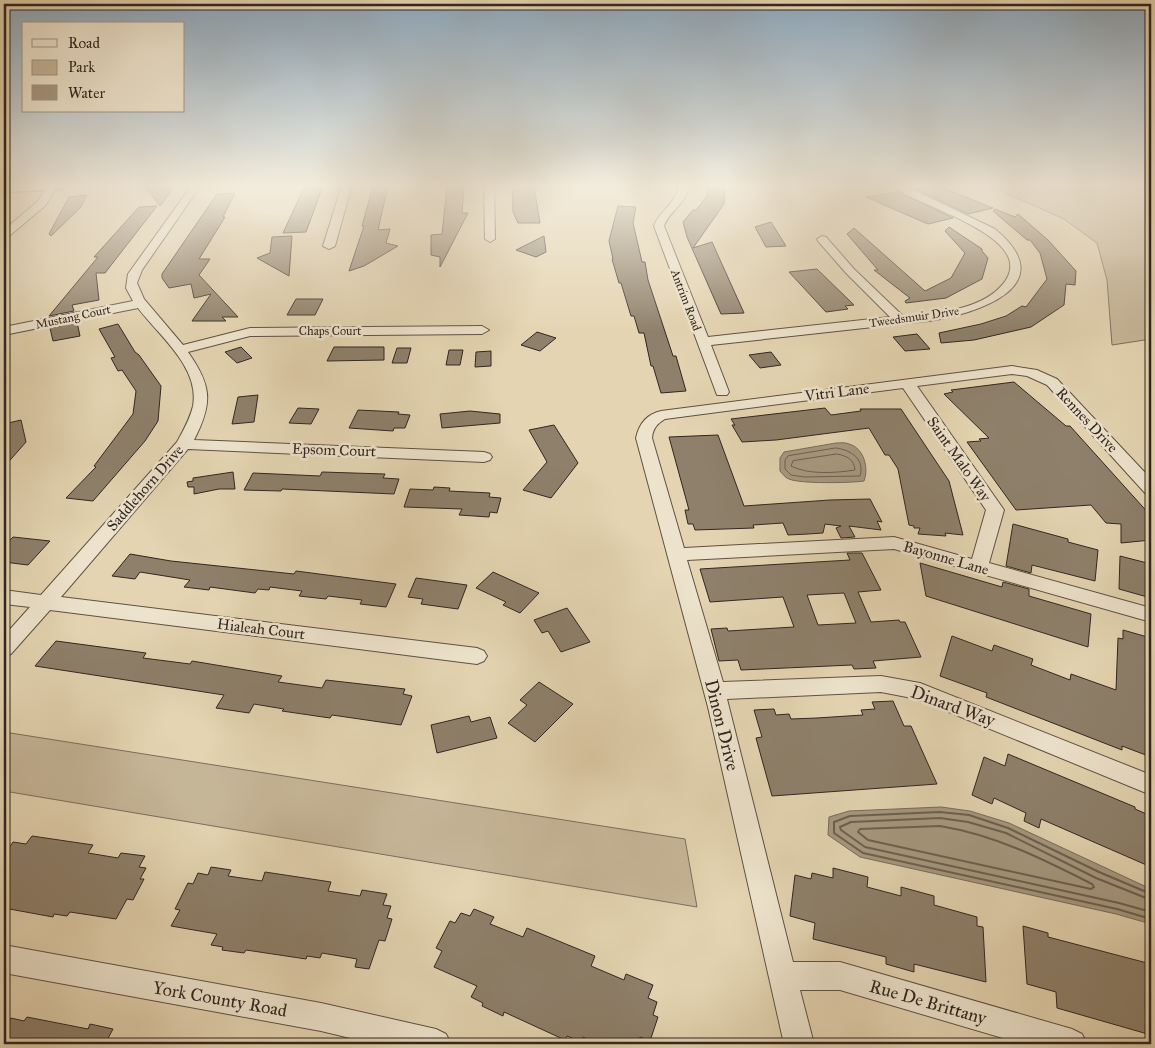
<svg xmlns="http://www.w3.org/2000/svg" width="1155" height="1048" font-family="'IM FELL Great Primer',serif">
	<rect width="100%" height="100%" fill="#e4d4b1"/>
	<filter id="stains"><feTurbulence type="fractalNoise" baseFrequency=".004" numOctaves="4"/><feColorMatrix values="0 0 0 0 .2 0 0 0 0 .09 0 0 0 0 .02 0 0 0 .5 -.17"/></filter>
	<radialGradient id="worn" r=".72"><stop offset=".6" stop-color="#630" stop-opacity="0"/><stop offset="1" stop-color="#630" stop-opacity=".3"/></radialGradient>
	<g fill="#c6b698" stroke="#7c6e5c">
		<polygon points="988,185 1151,185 1151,339 1112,345 1107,280 1097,243 1064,219"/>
		<polygon points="4,732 685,839 697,907 4,791"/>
	</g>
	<g fill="#a79980" stroke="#786b5a">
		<path d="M836,443C840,443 845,442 849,444C864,448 869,468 864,481C850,483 800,484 789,479C785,478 783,474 780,471V458L784,452Z"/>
		<polygon points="941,807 970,811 1009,823 1151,889 1151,924 1116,914 860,857 828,835 829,817 849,811"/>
	</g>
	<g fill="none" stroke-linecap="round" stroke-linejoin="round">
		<g stroke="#6c6050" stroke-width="1">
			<path d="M836,448C851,450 865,459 860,476L804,477L791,475L785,469V460L788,456Z"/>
			<path d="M837,454C847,456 854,459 855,470C836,473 808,475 791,466L793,461Z"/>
		</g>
		<g stroke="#6c6050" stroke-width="2">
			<path d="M940,826C995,835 1043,859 1092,884L1094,887L1091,889L868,840L858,832L860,829Z"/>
			<polyline points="1151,894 1099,872 1008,828 969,815 940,812 850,816 834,822 834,833 863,853 1117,909 1151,919"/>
			<polyline points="1151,900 1096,878 1006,833 968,822 940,818 851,822 840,827 841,830 865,847 1119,903 1151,912"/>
		</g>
	</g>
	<g fill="#8e806b" stroke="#312620" fill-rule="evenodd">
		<polygon points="144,186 175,186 160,206"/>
		<polygon points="307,186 323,186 306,232 283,233 303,190 305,190"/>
		<polygon points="373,186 388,186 378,230 390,229 386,243 398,246 364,266 349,271 364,226 362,226"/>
		<polygon points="447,186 464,186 462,213 468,213 440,267 440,257 431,255 431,235 442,234"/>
		<polygon points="512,186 534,186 540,223 518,223 513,212"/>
		<polygon points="941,186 958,194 993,208 968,214 916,189"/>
		<polygon points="707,188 725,189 724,204 693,248 712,242 744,313 721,314 687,237 683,222 693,210 696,210 707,196"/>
		<polygon points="899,192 904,195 953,218 928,224 866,197"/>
		<polygon points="235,193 223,217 225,217 199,259 210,259 199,275 238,317 222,317 226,321 192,321 211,294 194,298 191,284 169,288 162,278 162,274 217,194"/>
		<polygon points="87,195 81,207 51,236 49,234 69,197"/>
		<polygon points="157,206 105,273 96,273 99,300 72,305 74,311 49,316 98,257 94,257 139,207"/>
		<polygon points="618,206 636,207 633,223 642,262 645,262 648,280 673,356 676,356 686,391 661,393 653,366 651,366 644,333 639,333 634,316 631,316 621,283 619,283 612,259 613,259 609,241"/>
		<polygon points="995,209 1015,217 1018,214 1048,240 1076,271 1075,285 1066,284 1064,305 1031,327 974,340 941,343 939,333 981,324 1006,316 1022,306 1026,307 1047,279 1040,253 1030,240 1027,240 993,211"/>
		<polygon points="771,222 786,246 766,247 755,227"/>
		<polygon points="949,227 982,249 982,251 988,258 982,279 946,298 906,303 905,301 910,298 874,270 878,270 847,234 854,228 925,291 951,278 965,253 945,231"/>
		<polygon points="292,236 289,276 257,258 270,253 272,237"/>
		<polygon points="544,236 546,252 536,257 516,250"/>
		<polygon points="817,269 854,305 845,306 848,309 826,312 789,272"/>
		<polygon points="296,299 323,299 315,315 287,315"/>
		<polygon points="77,322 80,336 53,341 50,328"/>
		<polygon points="118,324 135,352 139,355 161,386 158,421 145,441 93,501 66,498 96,467 94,466 133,414 136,391 122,370 118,371 111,358 115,357 99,329"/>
		<polygon points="537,332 556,338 540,351 521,345"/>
		<polygon points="917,334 930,349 905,351 893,337"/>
		<polygon points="241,347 252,358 237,363 225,352"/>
		<polygon points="334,347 384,347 384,360 327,361"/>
		<polygon points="397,348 411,348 407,363 392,363"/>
		<polygon points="449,350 463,350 460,365 446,365"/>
		<polygon points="491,351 491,366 475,367 476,352"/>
		<polygon points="771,352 781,365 760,368 749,355"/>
		<polygon points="1014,382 1066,426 1070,426 1151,516 1151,540 1121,543 1121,524 1106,523 1091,505 1016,510 967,442 981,441 979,439 989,438 944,394 953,392 951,390"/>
		<polygon points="258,395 254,422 232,424 238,397"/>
		<polygon points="298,408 319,409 311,424 289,423"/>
		<polygon points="825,408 831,415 861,411 860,409 901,409 949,481 963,535 945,533 946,536 918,534 920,528 914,528 914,526 909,525 898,469 889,455 885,455 869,428 776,440 742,442 732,425 735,425 731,419"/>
		<polygon points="358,410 399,412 398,414 410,415 405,428 394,428 393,431 349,428"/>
		<polygon points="470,411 500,414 500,423 442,428 440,414"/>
		<polygon points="21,420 26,442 4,467 4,424"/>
		<polygon points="554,425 578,463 551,498 523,490 547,462 529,430"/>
		<polygon points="718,435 744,506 830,500 870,499 882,522 877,521 881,530 849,526 855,537 841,538 836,528 841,526 825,524 823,533 808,534 788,535 783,523 753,525 754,528 695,530 693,524 688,524 685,510 689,510 669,437"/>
		<polygon points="233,472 235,489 219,489 194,494 194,487 188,487 187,482 193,481 193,478"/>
		<polygon points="322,472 385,474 383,478 399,479 394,494 282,489 281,491 244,490 253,473 320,476"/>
		<polygon points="434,487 450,488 449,491 490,493 489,497 501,498 497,513 490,512 489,517 459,515 462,509 404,507 410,489 433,490"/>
		<polygon points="1013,524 1068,539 1068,542 1098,550 1095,581 1032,565 1031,573 1006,566"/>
		<polygon points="13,537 50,541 28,565 4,562 4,546"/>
		<path d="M847,553H862L881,590L858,592L871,622L899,620L900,622H905L921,657L873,661L876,668L854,669L852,665L741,670L738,660L719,661L711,629L727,628L728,631L794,627L783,597L710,602L700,569L850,560ZM844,593L856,623L818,625L807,595Z"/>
		<polygon points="130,554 171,561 294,574 296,571 396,584 386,607 360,604 362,600 328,596 326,599 299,596 302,591 270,587 269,590 258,589 255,593 210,587 209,590 184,587 190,580 140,572 135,579 112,576"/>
		<polygon points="1120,556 1151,564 1151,598 1119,589"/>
		<polygon points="920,563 1002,587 1003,582 1029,589 1029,596 1091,614 1088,647 926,596"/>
		<polygon points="493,572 539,593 520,613 503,605 506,602 476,588"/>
		<polygon points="416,578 467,585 458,609 421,604 423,599 408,597"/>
		<polygon points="567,608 590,642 561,652 548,631 542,633 534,620"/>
		<polygon points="1123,630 1151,638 1151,757 1122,746 1122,750 986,697 987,693 940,676 952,636 992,651 994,645 1033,659 1031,665 1070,680 1071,674 1116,690 1118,638 1123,639"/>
		<polygon points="56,641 146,653 143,658 190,664 192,661 282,676 278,682 322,688 326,680 405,689 403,694 412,696 401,725 332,715 330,718 282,711 284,709 254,704 249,713 216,708 224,695 35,666"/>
		<polygon points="539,682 573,704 535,742 508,723 527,705 520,700"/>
		<polygon points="893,701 904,726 911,726 937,784 772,796 756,738 762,737 754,710 774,709 776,715 789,714 791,719 817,718 863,715 861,710 875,709 872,702"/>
		<polygon points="469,716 471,722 490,717 497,738 437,753 431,725"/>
		<polygon points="1008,754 1135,807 1135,809 1151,816 1151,867 1041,819 1039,828 1024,821 1026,813 994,798 992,804 972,795 984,757 1005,766"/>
		<polygon points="32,836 93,845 88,853 118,858 121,853 145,856 139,867 146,868 140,879 144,879 133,900 127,899 116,919 70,912 67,916 54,914 53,917 4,908 4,855 13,842 26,844"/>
		<polygon points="211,867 231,870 228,876 262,881 265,872 331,882 328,891 360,896 362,890 387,894 383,905 391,906 387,918 392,919 385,941 379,940 369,969 355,967 357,959 322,953 320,958 307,956 306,959 246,950 244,953 222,950 223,947 211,945 217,934 171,926 180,910 175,909 188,883 193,884 198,873 208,875"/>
		<polygon points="833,868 868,877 867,887 901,896 901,887 934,896 934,905 977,917 977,926 983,927 986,982 914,964 914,972 886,964 886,957 813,939 815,923 790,916 795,875 811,879 812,873 833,878"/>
		<polygon points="474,909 494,917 490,924 523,937 527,928 595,956 591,966 624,980 626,974 653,985 648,998 657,1002 653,1015 658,1017 650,1041 640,1037 638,1044 598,1044 583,1037 581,1042 567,1036 565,1040 504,1012 503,1016 482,1006 483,1003 471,997 477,986 434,967 442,951 436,948 450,921 455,923 461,913 470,916"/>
		<polygon points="1023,926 1048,933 1048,937 1151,964 1151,1035 1057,1008 1056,992 1027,984"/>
		<polygon points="27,1017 88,1029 90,1024 113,1029 105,1044 4,1044 4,1022 8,1023 11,1018 24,1021"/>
	</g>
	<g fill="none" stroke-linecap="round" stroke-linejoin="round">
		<g stroke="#5e5244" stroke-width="2">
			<g id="street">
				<polygon points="48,185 57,186 46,205 8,237 4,238 4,230 38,201"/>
				<path d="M192,185H201L142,270L137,283L144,299L183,345L250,328L482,326L489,330L482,334L250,336L188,352C212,386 213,403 194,440L484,452L490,454L492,457L490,460L484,462L188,449L61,597L477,648L484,651L487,656L484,661L477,664L50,610L11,654L4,657V636L30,607L4,604V590L41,595L177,442C183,431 190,419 193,406C200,367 159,336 138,308L4,335V327L133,301L126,288L128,274Z"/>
				<polygon points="342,185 352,185 335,246 329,249 323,246"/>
				<polygon points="484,185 494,185 495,239 490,242 485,239"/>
				<path d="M678,185H688C688,203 669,211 664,226L708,337L890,317L846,273L818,241L817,239L822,236L826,237L854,269L903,316C935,313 981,311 1003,284C1042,236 913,206 892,185H903L995,229C1064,286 977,314 928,321L711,345L729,392L727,395H717L654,226C659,211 678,202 678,185Z"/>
				<path d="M1012,366L1037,370L1057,379L1151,479V494L1145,493L1047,385L1027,376L1012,374L917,386L1004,510L989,563L1151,608V622L894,549L687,560L723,682L881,676L920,683L1151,775V795L917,699L881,692L727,699L793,962H840L1072,1029L1082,1034L1087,1044H1023L840,990H800L814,1044H784L708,707L636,438C639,424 647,414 661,411ZM903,388L986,510L972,559L894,537L684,548L652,438C653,428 657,424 665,419Z"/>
				<polygon points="4,945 321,1003 436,1029 446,1034 451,1044 375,1044 321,1031 4,973"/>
			</g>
		</g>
		<g stroke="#312620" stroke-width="3">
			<polygon id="secondary" points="4,185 68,185 61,189 4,192"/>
		</g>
		<use href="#street" fill="#ede3cc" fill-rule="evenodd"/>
		<use href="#secondary" fill="#ede3cc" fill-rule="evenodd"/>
	</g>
	<linearGradient id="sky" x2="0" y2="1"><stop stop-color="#8ea9be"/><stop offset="0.56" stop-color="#f3ecdc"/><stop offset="1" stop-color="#f3ecdc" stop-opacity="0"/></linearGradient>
	<rect width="1155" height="332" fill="url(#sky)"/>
	<g text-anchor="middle" stroke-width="5" stroke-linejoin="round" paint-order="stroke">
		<g font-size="12" fill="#312620" stroke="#ede3cc">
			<text transform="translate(686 300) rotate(69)" y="4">Antrim Road</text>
			<text transform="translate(73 317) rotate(-12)" y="4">Mustang Court</text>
			<text transform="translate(914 317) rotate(-8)" y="4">Tweedsmuir Drive</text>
			<text x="330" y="335">Chaps Court</text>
		</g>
		<g font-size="15" fill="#312620" stroke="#ede3cc">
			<text transform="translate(837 392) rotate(-7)" y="5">Vitri Lane</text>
			<text transform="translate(1087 420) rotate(47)" y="5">Rennes Drive</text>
			<text transform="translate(334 450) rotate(2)" y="5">Epsom Court</text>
			<text transform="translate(959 459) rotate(55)" y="5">Saint Malo Way</text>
			<text transform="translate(145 488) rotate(-49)" y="5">Saddlehorn Drive</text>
			<text transform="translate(946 558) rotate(16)" y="5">Bayonne Lane</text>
			<text transform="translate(261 629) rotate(7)" y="5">Hialeah Court</text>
		</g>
		<g font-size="18" fill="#312620" stroke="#ede3cc">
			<text transform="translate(953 706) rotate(20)" y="6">Dinard Way</text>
			<text transform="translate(722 725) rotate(76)" y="6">Dinon Drive</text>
			<text transform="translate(220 999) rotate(10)" y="6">York County Road</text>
			<text transform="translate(928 1002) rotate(16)" y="6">Rue De Brittany</text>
		</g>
	</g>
	<rect width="1155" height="1048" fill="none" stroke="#e4d4b1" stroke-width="20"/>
	<rect x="5" y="5" width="1145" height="1038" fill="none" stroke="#312620" stroke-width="2.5"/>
	<rect x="10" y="10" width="1135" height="1028" fill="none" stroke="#312620"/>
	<rect x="22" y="22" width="162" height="90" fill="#ede3cc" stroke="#a29787"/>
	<rect x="32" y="39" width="25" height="8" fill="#ede3cc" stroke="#a29787"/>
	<text x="68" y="48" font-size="15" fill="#312620">Road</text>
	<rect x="32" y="60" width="25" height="15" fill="#c6b698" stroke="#a29787"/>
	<text x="68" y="72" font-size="15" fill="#312620">Park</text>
	<rect x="32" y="85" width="25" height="15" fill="#a79980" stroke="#a29787"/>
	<text x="68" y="98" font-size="15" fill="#312620">Water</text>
	<rect width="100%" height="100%" filter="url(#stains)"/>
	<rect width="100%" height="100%" fill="url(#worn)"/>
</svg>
